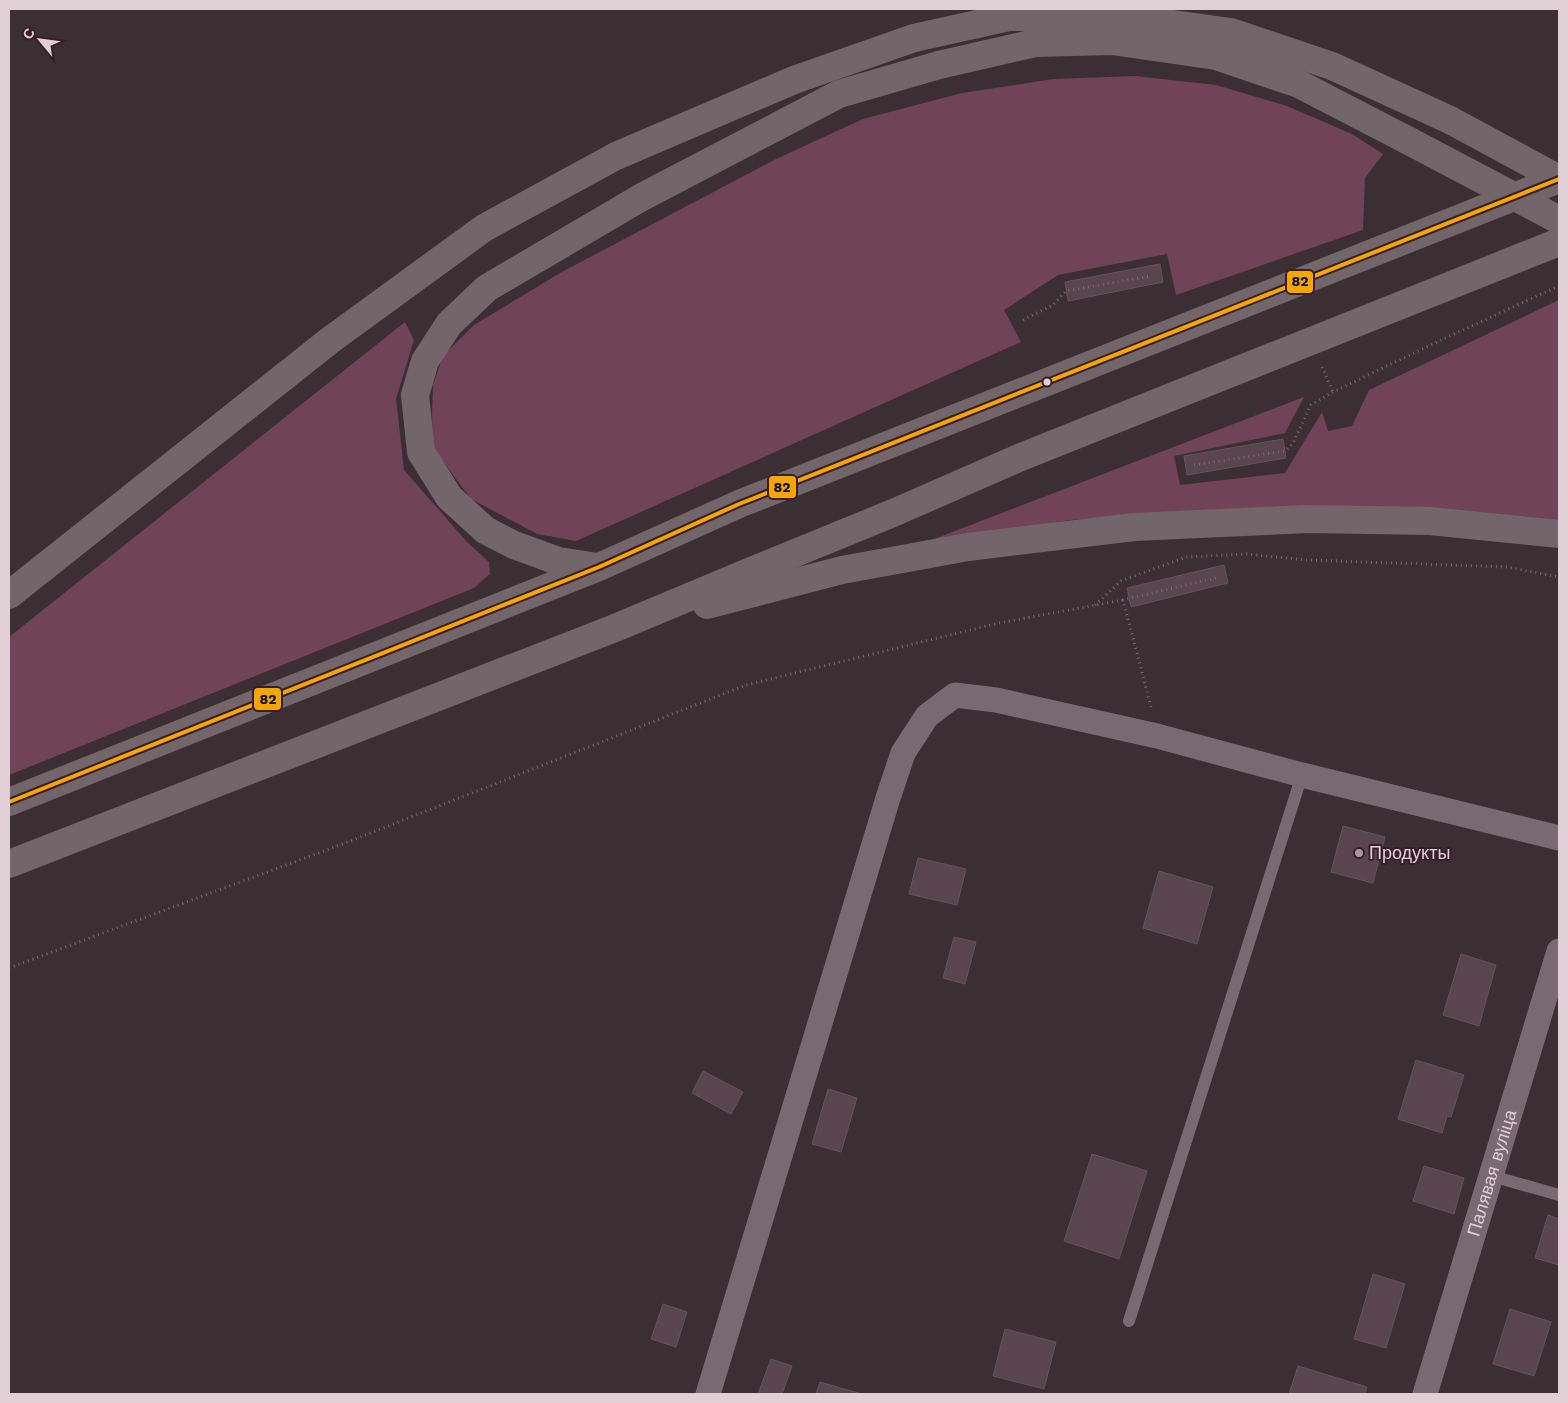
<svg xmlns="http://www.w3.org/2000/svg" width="1568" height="1403" font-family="'Work Sans',sans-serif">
	<rect width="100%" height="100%" fill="#3b2f34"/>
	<g fill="#714357">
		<polygon points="1135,76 1216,85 1287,106 1352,134 1383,154 1365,178 1363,230 1176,295 1167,254 1058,275 1004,310 1021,342 576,541 537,534 471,499 433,448 432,414 433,385 443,356 474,325 560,273 774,160 863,119 962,93 1054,79"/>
		<polygon points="1559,300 1559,525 1141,514 1070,520 921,544 1304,397 1285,433 1174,456 1180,485 1285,473 1322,412 1328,431 1352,426 1369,390"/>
		<polygon points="405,322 414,340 396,399 404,470 467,542 489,562 490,574 474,588 9,775 9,637"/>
	</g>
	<g fill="#58454d" stroke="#61565a">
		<polygon points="1160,264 1163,282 1068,301 1065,282"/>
		<polygon points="1283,439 1286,458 1187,475 1184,456"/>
		<polygon points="1224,565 1228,583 1131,607 1127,588"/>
		<polygon points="1343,826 1385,837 1373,883 1331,872"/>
		<polygon points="918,858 966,869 957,905 909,894"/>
		<polygon points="1159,871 1213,887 1197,944 1143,928"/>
		<polygon points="954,937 976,942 965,984 943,978"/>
		<polygon points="1461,954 1496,965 1479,1026 1443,1015"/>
		<polygon points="1416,1060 1464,1075 1451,1117 1447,1116 1442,1133 1398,1119"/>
		<polygon points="703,1071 743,1092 731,1114 692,1093"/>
		<polygon points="828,1089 857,1098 841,1152 812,1144"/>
		<polygon points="1092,1154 1147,1171 1119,1259 1064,1241"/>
		<polygon points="1424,1166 1464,1178 1454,1214 1413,1201"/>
		<polygon points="1548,1215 1559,1219 1559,1265 1535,1258"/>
		<polygon points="1373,1274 1405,1284 1386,1348 1354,1339"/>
		<polygon points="663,1304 687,1312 676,1347 651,1339"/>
		<polygon points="1510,1309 1551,1322 1534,1376 1493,1364"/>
		<polygon points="1005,1329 1056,1342 1044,1389 993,1376"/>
		<polygon points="771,1359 792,1366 782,1394 758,1394"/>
		<polygon points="1298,1366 1367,1387 1365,1394 1289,1394"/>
		<polygon points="820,1382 862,1394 816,1394"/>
	</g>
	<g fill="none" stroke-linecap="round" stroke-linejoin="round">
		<g stroke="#796b71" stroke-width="3" stroke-dasharray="1 4" stroke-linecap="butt">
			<polyline points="1023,320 1053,305 1066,291 1151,276"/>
			<polyline points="1322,367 1333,392"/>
			<polyline points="1194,465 1285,451 1293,443 1311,405 1333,392 1441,340 1559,286"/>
			<polyline points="1095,605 1121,581 1186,557 1247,554 1306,560 1507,567 1559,577"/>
			<polyline points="1151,707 1123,600 1219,577"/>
			<polyline points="9,968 340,845 746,685 999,623 1123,600"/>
		</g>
		<g stroke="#796970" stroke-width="12">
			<polyline points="1492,1176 1559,1195"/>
			<polyline points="1129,1321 1302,775"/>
		</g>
		<g stroke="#796970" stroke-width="25">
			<polyline points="708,1394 888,798 903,753 927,716 955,695 996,700 1157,736 1302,775 1559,838"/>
			<path id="s1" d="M1425,1394L1559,951"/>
		</g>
		<g stroke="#72666b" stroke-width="28">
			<polyline points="598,567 558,561 514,545 485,530 449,497 421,452 415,395 425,361 449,324 487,288 642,197 839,94 939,65 1035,43 1112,41 1216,56 1299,84 1409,141"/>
			<polyline points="9,595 329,341 484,228 616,156 794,80 914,38 1009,17 1123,17 1231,32 1332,66 1450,120"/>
			<polyline points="707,605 842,570 968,547 1134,527 1307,519 1430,521 1559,534"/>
			<polyline points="9,802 599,567 739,504 1559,179"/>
			<polyline points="9,864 615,628 761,567 893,513 1021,457 1559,242"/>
		</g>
		<g stroke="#72666b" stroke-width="28">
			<polyline points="1450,120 1559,179"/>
			<polyline points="1409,141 1559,220"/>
		</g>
		<g stroke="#371f29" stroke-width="8">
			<polyline id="bus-1" points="9,802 599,567 739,504 1559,179"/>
		</g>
		<use href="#bus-1" stroke="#f7a600" stroke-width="4"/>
	</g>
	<circle fill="#e0cfd5" stroke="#371f29" stroke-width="2" cx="1047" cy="382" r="4.5"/>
	<circle fill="#a6979d" stroke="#371f29" stroke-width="2" cx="1359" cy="853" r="5"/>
	<g text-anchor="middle" stroke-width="4" stroke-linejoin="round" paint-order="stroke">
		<g font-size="18" fill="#e0cfd5" stroke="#371f29" text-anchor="start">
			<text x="1369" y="859">Продукты</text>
		</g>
		<g font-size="18" fill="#e0cfd5" stroke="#371f29">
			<text dy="6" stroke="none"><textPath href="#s1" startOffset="231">Палявая вуліца</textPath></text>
		</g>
	</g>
	<g stroke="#371f29" stroke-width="2">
		<rect x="1286" y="270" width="28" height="24" rx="5" fill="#f7a600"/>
		<rect x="768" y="475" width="29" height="24" rx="5" fill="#f7a600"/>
		<rect x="253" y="687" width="29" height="24" rx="5" fill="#f7a600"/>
	</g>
	<g font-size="14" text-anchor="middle" font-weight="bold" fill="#111">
		<text x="1300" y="286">82</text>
		<text x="782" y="492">82</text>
		<text x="268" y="704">82</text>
	</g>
	<rect width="1568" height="1403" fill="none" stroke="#e0cfd5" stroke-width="20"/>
	<g transform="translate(40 40) rotate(299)" stroke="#371f29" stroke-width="4" paint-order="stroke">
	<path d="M0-4L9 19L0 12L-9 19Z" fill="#e0cfd5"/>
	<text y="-8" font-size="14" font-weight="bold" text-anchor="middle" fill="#e0cfd5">С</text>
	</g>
</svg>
